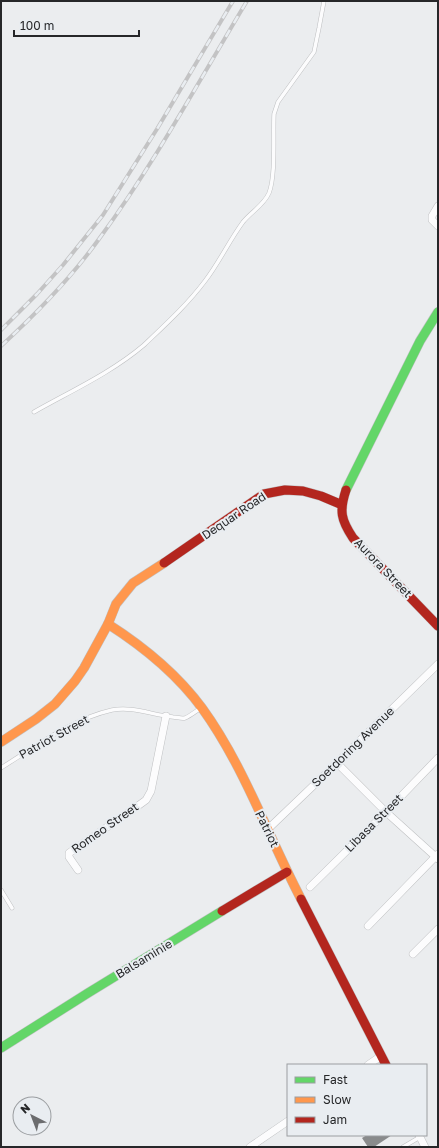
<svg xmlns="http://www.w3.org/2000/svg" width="439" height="1148" font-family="'Golos Text',sans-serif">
	<rect width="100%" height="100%" fill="#ebedef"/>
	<polygon fill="#898b8c" points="367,1135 392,1135 374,1147 368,1147 362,1138"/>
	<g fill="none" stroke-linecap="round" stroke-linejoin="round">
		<g stroke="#bfc0c2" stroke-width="4.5">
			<g id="lane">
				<path d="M34,412C71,391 111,373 144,345C165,325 187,305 205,281C219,263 229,241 243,222C251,212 264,205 269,193C276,175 273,135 274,114L278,102L314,52L319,28L324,1"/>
				<path d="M1,768C36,746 72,719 112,710C133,706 152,715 173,717C176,717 182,719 185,718C190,716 196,711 201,708"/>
				<polyline points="1,890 12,908"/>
				<polyline points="403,1147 420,1137"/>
			</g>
		</g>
		<g stroke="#bfc0c2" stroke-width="8">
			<g id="street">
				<polyline points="438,206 432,216 432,220 438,226"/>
				<polyline points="337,763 386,812 438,859"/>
				<polyline points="268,829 337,763 438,664"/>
				<polyline points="78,870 69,857 69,853 135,808 146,800 151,791 166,716"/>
				<polyline points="310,887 386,812 438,758"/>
				<polyline points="368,926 438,854"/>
				<polyline points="413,954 438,929"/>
				<polyline points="368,1065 381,1056"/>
				<polyline points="419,1135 425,1147"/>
				<polyline points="250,1147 288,1121"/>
			</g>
		</g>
		<g stroke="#bfc0c2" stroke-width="10">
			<g id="fast">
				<polyline points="346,490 420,341 438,312"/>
				<polyline points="1,1048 88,993 222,911"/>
			</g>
		</g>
		<g stroke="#bfc0c2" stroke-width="10">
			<g id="slow">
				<path d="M108,624C144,647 177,674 202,708C244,766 268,836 301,899"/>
				<polyline points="1,742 36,719 55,704 75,681 84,668 108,624 116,604 133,583 164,563"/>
			</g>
		</g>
		<g stroke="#bfc0c2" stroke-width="10">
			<g id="jam">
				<path d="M346,490C339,511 341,520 353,538L438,626"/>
				<polyline points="164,563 264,494 285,490 303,491 321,496 340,504"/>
				<polyline points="301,899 386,1065"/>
				<polyline points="222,911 287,872"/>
			</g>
		</g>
		<use href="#lane" stroke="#fcfcfd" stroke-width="3.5"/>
		<use href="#street" stroke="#fcfcfd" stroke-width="7"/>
		<use href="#fast" stroke="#63d668" stroke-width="9"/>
		<use href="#slow" stroke="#ff974d" stroke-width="9"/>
		<use href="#jam" stroke="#b3261e" stroke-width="9"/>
		<g stroke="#c3c3c4" stroke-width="4">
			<g id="rail">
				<polyline points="1,330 37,294 63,265 103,215 157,129 233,1"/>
				<path d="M1,346C37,313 71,278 99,239C154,164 199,81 247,1"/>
			</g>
		</g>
		<use href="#rail" stroke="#e9edf1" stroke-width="2.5" stroke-dasharray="8" stroke-linecap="butt"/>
	</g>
	<g text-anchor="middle" stroke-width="4" stroke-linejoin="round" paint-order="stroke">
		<g font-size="12" fill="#262729" stroke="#e9edf1">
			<text transform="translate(234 516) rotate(-34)" y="4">Dequar Road</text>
			<text transform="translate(383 568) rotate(46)" y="4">Aurora Street</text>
			<text transform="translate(54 737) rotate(-29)" y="4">Patriot Street</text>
			<text transform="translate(353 747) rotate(-44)" y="4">Soetdoring Avenue</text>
			<text transform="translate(374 823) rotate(-45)" y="4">Libasa Street</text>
			<text transform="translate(105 828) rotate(-35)" y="4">Romeo Street</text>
			<text transform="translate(267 829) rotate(64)" y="4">Patriot</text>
			<text transform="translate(144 959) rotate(-31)" y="4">Balsaminie</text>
		</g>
	</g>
	<rect width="439" height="1148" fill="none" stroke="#262729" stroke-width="4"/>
	<rect x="287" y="1064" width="140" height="72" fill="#e9edf1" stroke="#9b9ea1"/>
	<rect x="295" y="1077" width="20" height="6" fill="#63d668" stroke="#9b9ea1"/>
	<text x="323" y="1084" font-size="12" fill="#262729">Fast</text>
	<rect x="295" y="1097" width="20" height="6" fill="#ff974d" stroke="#9b9ea1"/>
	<text x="323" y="1104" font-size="12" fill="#262729">Slow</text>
	<rect x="295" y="1117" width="20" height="6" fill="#b3261e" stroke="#9b9ea1"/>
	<text x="323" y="1124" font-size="12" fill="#262729">Jam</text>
	<g transform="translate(32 1116) rotate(318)"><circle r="19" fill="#e9edf1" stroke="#9b9ea1"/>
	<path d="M0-3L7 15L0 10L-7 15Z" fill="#6b6c6e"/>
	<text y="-6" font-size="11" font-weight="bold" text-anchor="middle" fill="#262729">N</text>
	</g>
	<path d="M14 30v6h125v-6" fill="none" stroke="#262729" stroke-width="2"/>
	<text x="20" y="30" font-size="12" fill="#262729" stroke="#e9edf1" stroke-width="3" paint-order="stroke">100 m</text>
</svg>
